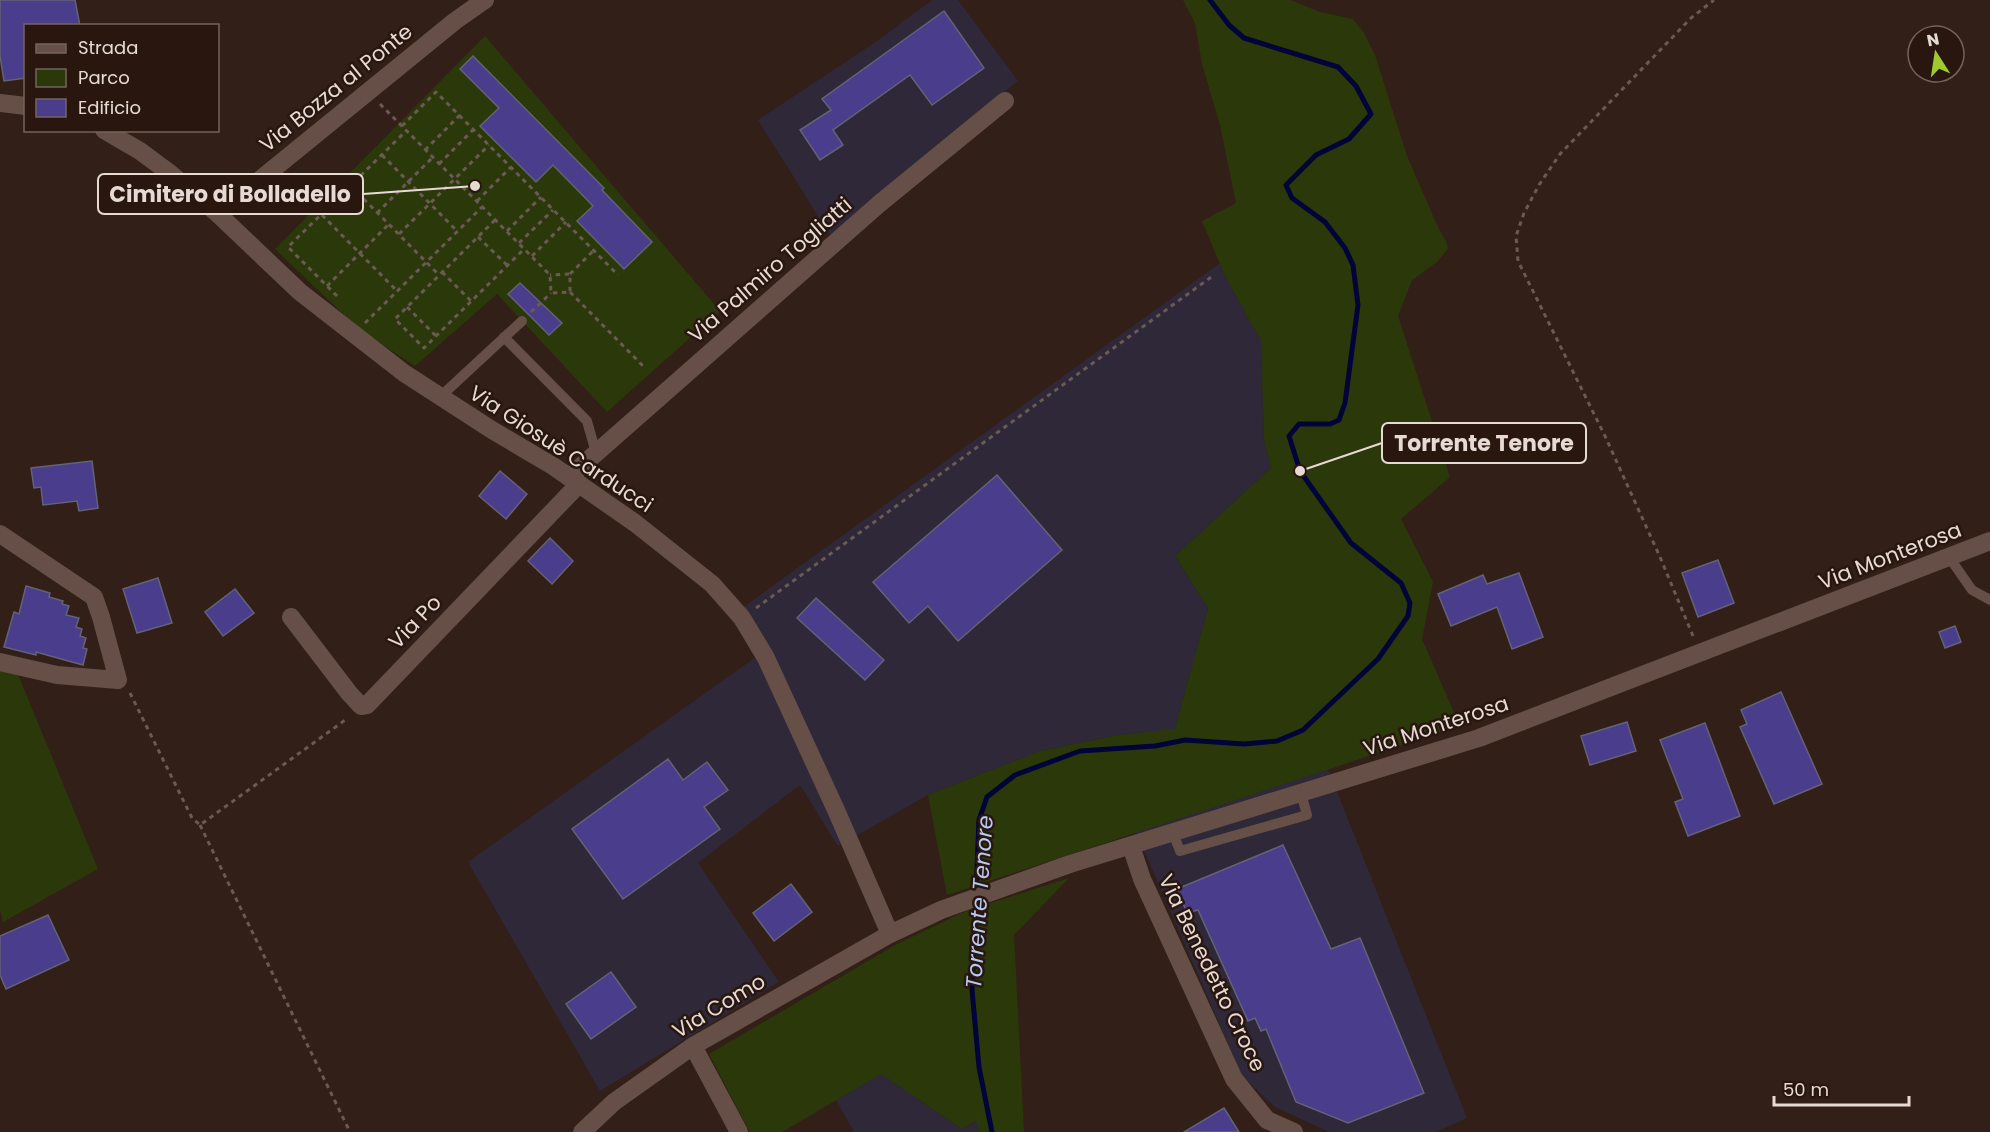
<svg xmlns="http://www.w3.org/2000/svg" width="1990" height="1132" font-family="Poppins,sans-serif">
	<rect width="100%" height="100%" fill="#321f18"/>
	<g fill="#2e2838">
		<polygon points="932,0 958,0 1018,81 830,235 758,120 877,41"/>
		<polygon points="1220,263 1225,276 1261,341 1264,439 1271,468 1175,556 1208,608 1175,730 1118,735 1040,751 928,795 838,846 800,785 698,863 779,982 600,1091 468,862 760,654 731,616"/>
		<polygon points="1328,769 1467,1118 1436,1132 1329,1132 1275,1107 1242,1076 1136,832"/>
		<polygon points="881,1074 962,1129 977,1121 979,1132 854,1132 836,1100"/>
	</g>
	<g fill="#2b390a">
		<polygon points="1183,0 1290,0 1320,12 1353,19 1364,33 1375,55 1407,156 1437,225 1446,241 1448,249 1437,262 1412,280 1398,316 1450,477 1401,519 1433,582 1422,639 1460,726 947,895 928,795 1040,751 1118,735 1175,729 1208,608 1175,556 1271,468 1264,439 1261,341 1225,276 1202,221 1236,203 1220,125 1202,64 1195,23"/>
		<polygon points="485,36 720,311 607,412 497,294 415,366 360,330 275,249"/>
		<polygon points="0,666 17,672 98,869 3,922 0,910"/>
		<polygon points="1069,878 1014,935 1024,1132 979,1132 976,1121 962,1129 881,1074 782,1132 750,1132 709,1054 897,944 966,911"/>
	</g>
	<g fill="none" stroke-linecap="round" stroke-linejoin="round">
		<g stroke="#010438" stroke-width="5">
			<polyline points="976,893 979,820 987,797 1015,775 1080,751 1155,746 1185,740 1244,744 1277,741 1303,730 1378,659 1408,616 1410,603 1401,583 1351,543 1300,471 1289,436 1299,424 1330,424 1339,420 1345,403 1358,305 1353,265 1345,248 1325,222 1292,198 1286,185 1316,155 1349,139 1371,114 1356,86 1338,67 1244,38 1229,25 1210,0"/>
			<polyline points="976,902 972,990 979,1067 992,1132"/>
		</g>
	</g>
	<g fill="#4a3d8b" stroke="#636277" stroke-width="1.5">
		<polygon points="0,0 75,0 80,26 26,26 26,78 4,81 0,56"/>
		<polygon points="944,11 984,68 932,105 910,75 833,130 843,145 820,160 800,130 831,110 822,99"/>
		<polygon points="473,56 604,188 602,190 652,242 624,269 577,221 593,206 553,165 536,182 480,126 499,108 460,69"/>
		<polygon points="520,283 562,323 549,335 508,294"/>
		<polygon points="92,461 98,508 79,511 77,501 43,505 41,487 34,488 31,468"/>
		<polygon points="500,471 527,494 506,519 479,496"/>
		<polygon points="997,475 1062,550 958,641 928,606 909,623 873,582"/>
		<polygon points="550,538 573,561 552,584 528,561"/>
		<polygon points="1718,560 1734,603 1698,617 1682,573"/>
		<polygon points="1519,573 1543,637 1512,649 1497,607 1451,626 1438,594 1483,575 1487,584"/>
		<polygon points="158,578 172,623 137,633 123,589"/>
		<polygon points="26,586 50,593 49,597 63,601 62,604 69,606 66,615 79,618 76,627 82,629 80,636 86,638 83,648 87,649 83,665 36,652 36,655 4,647 14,612 19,614"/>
		<polygon points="235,589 254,613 223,636 205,612"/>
		<polygon points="816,598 884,660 865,680 797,618"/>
		<polygon points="1955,626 1961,642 1945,648 1939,632"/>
		<polygon points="1781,692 1822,784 1774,804 1740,727 1747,724 1741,710"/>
		<polygon points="1627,722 1636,751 1590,765 1581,736"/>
		<polygon points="1705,723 1740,816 1688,836 1675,802 1683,799 1660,740"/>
		<polygon points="668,759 683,780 707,762 728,790 704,807 720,829 623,899 572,829"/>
		<polygon points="1283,845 1331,949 1360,938 1424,1093 1348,1123 1296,1102 1266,1029 1261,1031 1255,1018 1248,1021 1198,910 1187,913 1177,889"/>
		<polygon points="791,884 812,912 774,941 753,913"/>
		<polygon points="48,915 69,960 6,989 0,975 0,936"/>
		<polygon points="611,972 636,1007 591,1039 566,1004"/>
		<polygon points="1224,1108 1239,1132 1184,1132"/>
	</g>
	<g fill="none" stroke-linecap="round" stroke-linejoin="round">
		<g stroke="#6b5a54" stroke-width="3" stroke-dasharray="4.5 4.5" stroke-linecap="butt">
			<polyline points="380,104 550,275 551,293 570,292 570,274 550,275"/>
			<polyline points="402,126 436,92 618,275"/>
			<polyline points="425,150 460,115"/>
			<polyline points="382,155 457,231"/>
			<polyline points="439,164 474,129"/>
			<polyline points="351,186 439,275"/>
			<polyline points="477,201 511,167"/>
			<polyline points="377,213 433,157"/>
			<polyline points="322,215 397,291"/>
			<polyline points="495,220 395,319 424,348 524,249"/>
			<polyline points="507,231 541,197"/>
			<polyline points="399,234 489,145"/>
			<polyline points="478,237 507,265"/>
			<polyline points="519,243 553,210"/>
			<polyline points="532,256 566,222"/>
			<polyline points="442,272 471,301"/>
			<polyline points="570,274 594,250"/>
			<polyline points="327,286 389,224"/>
			<polyline points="570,292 644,367"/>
			<polyline points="337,296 288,247 406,131"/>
			<polyline points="407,307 436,336"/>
			<polyline points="531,312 551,293"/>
			<polyline points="365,323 482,207"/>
			<polyline points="756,608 1214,275"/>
			<polyline points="1693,636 1660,557 1605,436 1518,261 1516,236 1524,213 1539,185 1560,154 1691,18 1714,0"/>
			<polyline points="130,693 192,818 200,825 348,718"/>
			<polyline points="200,825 350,1132"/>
		</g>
		<g stroke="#654f47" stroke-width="10">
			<polyline points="504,337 587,421 596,453"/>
			<polyline points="440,397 522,321"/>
			<polyline points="1949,557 1972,590 1990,600"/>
			<polyline points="1173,833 1180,851 1307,815 1301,793"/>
		</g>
		<g stroke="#654f47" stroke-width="18">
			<polyline points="0,103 26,106"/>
			<polyline points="104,130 140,151 171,174 218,214 300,292 404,373 492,430 553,466 635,523 712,584 742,618 766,658 836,810 890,934"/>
			<polyline points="218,214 455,21 485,0"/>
			<polyline points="569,477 879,204 1005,101"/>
			<polyline points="0,534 94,597 101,617 118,680 57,675 0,662"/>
			<polyline points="291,617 349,693 361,706 367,705 579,484"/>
			<polyline points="1131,846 1142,879 1234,1079 1267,1120 1294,1132"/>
			<polyline points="693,1046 739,1132"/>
		</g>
		<polyline stroke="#654f47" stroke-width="18" points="582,1132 614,1102 693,1046 890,934 941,910 1070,864 1479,738 1990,541"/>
	</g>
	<g text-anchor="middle" stroke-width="5" stroke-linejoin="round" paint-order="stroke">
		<g font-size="21" fill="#e7dad5" stroke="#28160f">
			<text transform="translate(336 88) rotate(-39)" y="7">Via Bozza al Ponte</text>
			<text transform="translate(770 270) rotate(-41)" y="7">Via Palmiro Togliatti</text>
			<text transform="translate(561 449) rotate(33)" y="7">Via Giosuè Carducci</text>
			<text transform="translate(1890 556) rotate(-21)" y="7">Via Monterosa</text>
			<text transform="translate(415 622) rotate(-46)" y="7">Via Po</text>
			<text transform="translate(1436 726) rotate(-18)" y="7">Via Monterosa</text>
			<text transform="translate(1212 973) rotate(64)" y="7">Via Benedetto Croce</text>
			<text transform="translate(719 1006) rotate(-31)" y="7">Via Como</text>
		</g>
		<g font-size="22" font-style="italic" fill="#b7caf4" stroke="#28160f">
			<text transform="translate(979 902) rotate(-86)" y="8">Torrente Tenore</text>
		</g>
	</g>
	<path fill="none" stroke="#e7dad5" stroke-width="2" d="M475 186L363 194M1300 471L1382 443"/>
	<g fill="#e7dad5" stroke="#28160f" stroke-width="2">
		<circle cx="475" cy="186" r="6"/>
		<circle cx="1300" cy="471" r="6"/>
	</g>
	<g fill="#28160f" stroke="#e7dad5" stroke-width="2">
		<rect x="98" y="174" width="265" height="40" rx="6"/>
		<rect x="1382" y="423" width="204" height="40" rx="6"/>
	</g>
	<g font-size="22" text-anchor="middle" font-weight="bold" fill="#e7dad5">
		<text x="230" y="202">Cimitero di Bolladello</text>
		<text x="1484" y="451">Torrente Tenore</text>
	</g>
	<rect x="24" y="24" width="195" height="108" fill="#28160f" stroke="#74645e" stroke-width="1.5"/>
	<rect x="36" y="44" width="30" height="9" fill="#654f47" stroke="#74645e" stroke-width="1.5"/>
	<text x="78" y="54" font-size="18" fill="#e7dad5">Strada</text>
	<rect x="36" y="69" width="30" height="18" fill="#2b390a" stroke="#74645e" stroke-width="1.5"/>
	<text x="78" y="84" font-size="18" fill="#e7dad5">Parco</text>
	<rect x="36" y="99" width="30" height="18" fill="#4a3d8b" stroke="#74645e" stroke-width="1.5"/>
	<text x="78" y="114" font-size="18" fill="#e7dad5">Edificio</text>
	<g transform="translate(1936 54) rotate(348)"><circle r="28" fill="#28160f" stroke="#74645e" stroke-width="1.5"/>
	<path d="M0-4.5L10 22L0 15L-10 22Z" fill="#9fca2c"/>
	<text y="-9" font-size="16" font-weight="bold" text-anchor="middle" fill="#e7dad5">N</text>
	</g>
	<path d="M1774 1096v9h135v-9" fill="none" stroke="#e7dad5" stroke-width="3"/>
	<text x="1783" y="1096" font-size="18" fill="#e7dad5" stroke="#28160f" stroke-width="4.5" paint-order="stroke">50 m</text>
</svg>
